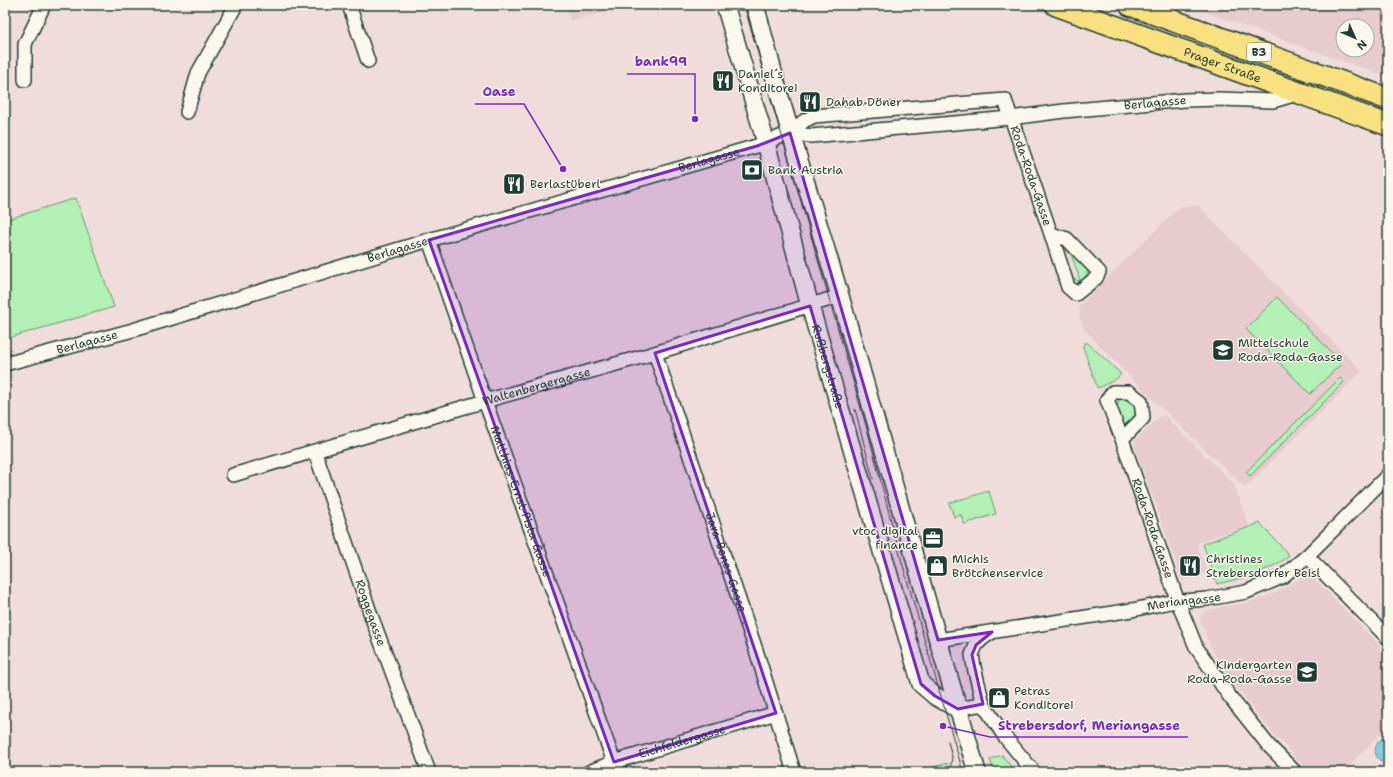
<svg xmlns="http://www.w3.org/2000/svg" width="1393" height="777" font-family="'Shantell Sans',sans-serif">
	<rect width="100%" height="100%" fill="#f0dddb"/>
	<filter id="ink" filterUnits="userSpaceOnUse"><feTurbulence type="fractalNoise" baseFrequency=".025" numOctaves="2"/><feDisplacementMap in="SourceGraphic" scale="8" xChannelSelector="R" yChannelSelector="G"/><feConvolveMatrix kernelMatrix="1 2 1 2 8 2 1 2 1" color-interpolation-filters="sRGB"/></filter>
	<g filter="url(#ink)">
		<g fill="#e8cbcf" fill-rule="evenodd">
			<polygon points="566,5 633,5 570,21"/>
			<path d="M1185,5H1388V77L1362,68ZM1343,26H1367V50H1343Z"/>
			<polygon points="1180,206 1198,206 1362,371 1245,488 1134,381 1084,329 1080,317 1079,308 1082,303"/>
			<polygon points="1163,414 1234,484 1249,526 1197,543 1207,571 1182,581 1158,511 1136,452 1134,441"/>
			<polygon points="1306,575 1312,577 1388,654 1388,727 1343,772 1309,772 1272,732 1230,679 1212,650 1200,620 1201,614 1207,610 1250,602 1265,597 1281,590"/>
		</g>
		<g fill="#b3f0b5" stroke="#699674">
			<polygon points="76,198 114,307 5,339 5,220"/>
			<path d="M1062,245L1072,252L1088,269C1087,277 1082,282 1075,286L1071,282L1073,279L1080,281V280L1071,254L1060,248L1059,246Z"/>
			<polygon points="1277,297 1342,363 1310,394 1246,329"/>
			<path d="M1084,343H1088L1121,374C1117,381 1106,383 1099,388L1097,387L1083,347Z"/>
			<polygon points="1340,378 1344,382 1250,476 1246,472"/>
			<path d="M1120,398C1132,400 1137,404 1136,417L1126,426L1123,425C1119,416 1114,407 1120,398Z"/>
			<polygon points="989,491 996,514 964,524 961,515 954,517 949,503"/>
			<path d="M1260,523L1288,554V557C1267,572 1243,578 1217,584L1203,544Z"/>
			<polygon points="1002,755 1015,772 994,772 990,759"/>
			<polygon points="947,763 945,772 917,772"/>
		</g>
		<path fill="#84cee5" stroke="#5c949e" d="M1385,737H1388V764C1372,761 1371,743 1385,737Z"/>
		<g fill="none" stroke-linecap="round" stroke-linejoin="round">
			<g stroke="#1f3d34" stroke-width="16">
				<g id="minor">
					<polyline points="349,5 368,61"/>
					<polyline points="25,80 25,44 44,5"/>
					<polyline points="187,112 198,73 236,5"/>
					<path id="s1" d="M790,133L811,136L1010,118L1064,111L1185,100L1221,99L1273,101L1300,93"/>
					<polygon points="1051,234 1067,239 1099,272 1096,278 1076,294 1068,287"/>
					<path id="s2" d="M429,240L485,401L614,762L619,772"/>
					<path id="s3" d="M655,353L755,647L794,772"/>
					<path id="s4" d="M5,364L133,330L429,240L757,146L790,133L804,121L814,116L1005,100L1051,234"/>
					<path id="s5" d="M1122,439L1143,418L1141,401L1129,392H1113L1107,400L1122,439L1178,602L1196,647L1230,697L1269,746L1295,772"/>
					<path id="s6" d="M315,452L372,618L429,772"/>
					<path id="s7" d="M233,475L485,401L655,353L840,296"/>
					<polyline points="1307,556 1388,638"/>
					<polyline points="992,632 983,638 976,645 972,655 974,667 983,704 1005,737 1034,772"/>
					<path id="s8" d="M938,640L1132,610L1171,602L1207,599L1246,592L1282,577L1307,556L1388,475"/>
					<polyline points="958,709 983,704"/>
					<path id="s9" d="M589,772L614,762L776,713"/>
				</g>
			</g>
			<g stroke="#1f3d34" stroke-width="20">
				<g id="tertiary">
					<path id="s10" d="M725,5L766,143L810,306L921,684L935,696L958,709"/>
					<polyline points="755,5 781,101 840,296 938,640 977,772"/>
				</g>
			</g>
			<g stroke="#1f3d34" stroke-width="24">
				<g id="primary">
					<path id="s11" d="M1056,5L1388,125"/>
					<polyline points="1130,5 1388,99"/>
				</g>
			</g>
			<use href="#minor" stroke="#fbf7ec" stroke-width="13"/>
			<use href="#tertiary" stroke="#fbf7ec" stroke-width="17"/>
			<use href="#primary" stroke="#f9e181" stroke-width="21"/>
			<g stroke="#1f3d34" stroke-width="1">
				<polyline points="744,5 869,436 901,559 963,772"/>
				<polyline points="855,409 873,479"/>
				<polyline points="948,741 952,757 950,772"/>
			</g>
		</g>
	</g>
	<path fill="#7b2cbf" fill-opacity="0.2" stroke="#7b2cbf" stroke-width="3" stroke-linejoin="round" d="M790,133L938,640L992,632L976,645L972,655L983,704L958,709L935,696L921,684L810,306L655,353L776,713L614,762L429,240L757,146Z"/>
	<defs>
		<g id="restaurant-square" transform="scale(1.15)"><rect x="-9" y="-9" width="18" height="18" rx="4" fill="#1f3d34" stroke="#fbf7ec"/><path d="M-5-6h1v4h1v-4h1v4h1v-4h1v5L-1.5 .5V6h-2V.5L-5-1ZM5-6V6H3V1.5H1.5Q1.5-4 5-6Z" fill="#fff"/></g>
		<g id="bank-square" transform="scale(1.15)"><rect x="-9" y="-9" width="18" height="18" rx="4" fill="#1f3d34" stroke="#fbf7ec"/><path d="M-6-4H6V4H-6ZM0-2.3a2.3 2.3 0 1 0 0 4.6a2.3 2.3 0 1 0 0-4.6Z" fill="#fff"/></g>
		<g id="school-square" transform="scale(1.15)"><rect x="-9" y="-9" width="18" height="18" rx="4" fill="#1f3d34" stroke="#fbf7ec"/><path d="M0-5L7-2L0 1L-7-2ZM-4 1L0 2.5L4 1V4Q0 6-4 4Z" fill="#fff"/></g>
		<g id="office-square" transform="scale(1.15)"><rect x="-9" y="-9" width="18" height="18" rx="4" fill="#1f3d34" stroke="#fbf7ec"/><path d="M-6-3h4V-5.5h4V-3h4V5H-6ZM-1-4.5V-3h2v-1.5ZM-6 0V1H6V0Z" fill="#fff"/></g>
		<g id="shop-square" transform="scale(1.15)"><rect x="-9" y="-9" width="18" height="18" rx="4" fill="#1f3d34" stroke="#fbf7ec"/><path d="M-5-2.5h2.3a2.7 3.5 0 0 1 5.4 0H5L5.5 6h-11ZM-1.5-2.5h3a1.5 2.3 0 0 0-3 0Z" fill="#fff"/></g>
	</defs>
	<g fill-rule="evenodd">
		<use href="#restaurant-square" x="723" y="81"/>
		<use href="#restaurant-square" x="810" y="102"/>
		<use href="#bank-square" x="752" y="170"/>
		<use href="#restaurant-square" x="514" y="184"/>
		<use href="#school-square" x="1223" y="350"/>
		<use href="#office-square" x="933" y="538"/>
		<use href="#shop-square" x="937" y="566"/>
		<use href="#restaurant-square" x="1190" y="566"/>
		<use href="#school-square" x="1307" y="672"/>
		<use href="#shop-square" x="999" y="698"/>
	</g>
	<g text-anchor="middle" stroke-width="3" stroke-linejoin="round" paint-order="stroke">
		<rect fill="#fbf7ec" stroke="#61756b" stroke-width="1" x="1247" y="43" width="24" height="18" rx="3"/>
		<g font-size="11" font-weight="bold" fill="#1f3d34">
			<text x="1259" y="56">B3</text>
		</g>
		<g font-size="12" fill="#1f3d34" stroke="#fbf7ec">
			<text dy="4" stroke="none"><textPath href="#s11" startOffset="177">Prager Straße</textPath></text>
			<text dy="4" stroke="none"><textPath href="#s1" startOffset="367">Berlagasse</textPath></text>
			<text dy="4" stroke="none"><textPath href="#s4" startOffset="733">Berlagasse</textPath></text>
			<text dy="4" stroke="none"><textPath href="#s4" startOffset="1120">Roda-Roda-Gasse</textPath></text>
			<text dy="4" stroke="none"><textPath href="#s4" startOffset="409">Berlagasse</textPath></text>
			<text dy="4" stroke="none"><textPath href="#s4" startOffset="85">Berlagasse</textPath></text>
			<text dy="4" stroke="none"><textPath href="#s10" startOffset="376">Rußbergstraße</textPath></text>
			<text dy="4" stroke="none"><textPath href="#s7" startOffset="316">Waltenbergergasse</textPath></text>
			<text dy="4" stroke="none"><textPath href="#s2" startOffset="277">Matthias-Ernst-Pista-Gasse</textPath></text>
			<text dy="4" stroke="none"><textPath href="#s5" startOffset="224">Roda-Roda-Gasse</textPath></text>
			<text dy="4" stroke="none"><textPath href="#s3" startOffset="221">Jara-Benes-Gasse</textPath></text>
			<text dy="4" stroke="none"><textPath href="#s8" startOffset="249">Meriangasse</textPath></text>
			<text dy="4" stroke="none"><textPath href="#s6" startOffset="170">Roggegasse</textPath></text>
			<text dy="4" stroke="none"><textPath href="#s9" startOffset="98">Eichfeldergasse</textPath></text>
		</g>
		<g font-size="12" fill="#1f3d34" stroke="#fbf7ec" text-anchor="start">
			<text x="738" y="78">Daniel´s<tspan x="738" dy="14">Konditorei</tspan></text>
			<text x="826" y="106">Dahab Döner</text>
			<text x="768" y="174">Bank Austria</text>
			<text x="530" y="188">Berlastüberl</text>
			<text x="1238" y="347">Mittelschule<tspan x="1238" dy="14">Roda-Roda-Gasse</tspan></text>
			<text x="918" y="535" text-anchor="end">vtoc digital<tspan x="918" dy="14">finance</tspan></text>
			<text x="952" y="563">Michis<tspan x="952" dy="14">Brötchenservice</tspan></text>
			<text x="1206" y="563">Christines<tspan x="1206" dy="14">Strebersdorfer Beisl</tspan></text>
			<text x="1292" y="669" text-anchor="end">Kindergarten<tspan x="1292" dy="14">Roda-Roda-Gasse</tspan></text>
			<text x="1014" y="695">Petras<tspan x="1014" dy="14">Konditorei</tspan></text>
		</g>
	</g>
	<path fill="none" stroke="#7b2cbf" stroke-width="1.5" d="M695 119L695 74H627M563 169L524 104H475M943 726L990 737H1188"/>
	<g fill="#7b2cbf" stroke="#fbf7ec" stroke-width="1.5">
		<circle cx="695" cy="119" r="4"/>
		<circle cx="563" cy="169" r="4"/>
		<circle cx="943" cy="726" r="4"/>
	</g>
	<g font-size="13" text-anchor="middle" font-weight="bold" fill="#7b2cbf" stroke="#fbf7ec" stroke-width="3" stroke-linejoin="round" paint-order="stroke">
		<text x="661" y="66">bank99</text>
		<text x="499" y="96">Oase</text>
		<text x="1089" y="730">Strebersdorf, Meriangasse</text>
	</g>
	<rect width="1393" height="777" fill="none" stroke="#fbf7ec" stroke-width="20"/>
	<rect x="10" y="10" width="1373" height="757" fill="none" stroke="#1f3d34" stroke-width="1.5" filter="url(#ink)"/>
	<g transform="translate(1355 38) rotate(135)"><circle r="19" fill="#fbf7ec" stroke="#a3ada2"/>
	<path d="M0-3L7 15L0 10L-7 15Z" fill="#1f3d34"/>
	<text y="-6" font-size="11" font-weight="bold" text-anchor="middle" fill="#1f3d34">N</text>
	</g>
</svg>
